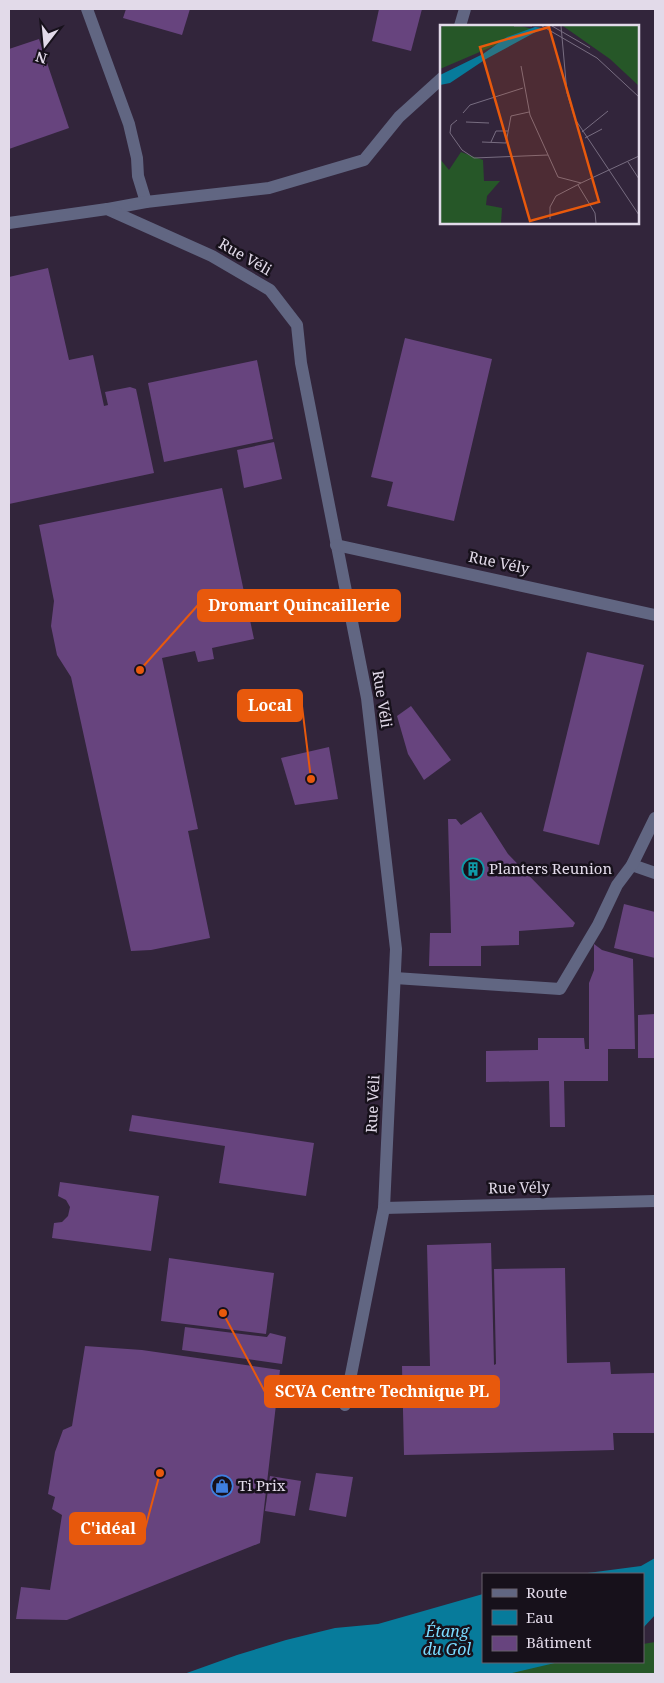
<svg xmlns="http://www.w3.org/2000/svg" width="664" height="1683" font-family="'Noto Serif',serif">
	<rect width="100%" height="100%" fill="#32253b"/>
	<polygon fill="#265728" points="655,1642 655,1674 410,1674 506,1662 643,1662 643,1644"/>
	<g fill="#077b9b">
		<polygon points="655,1558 655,1615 643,1628 643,1574 580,1574 641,1566"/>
		<polygon points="483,1594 483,1662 559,1662 508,1674 184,1674 237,1655 286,1640 335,1628 378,1624"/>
	</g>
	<g fill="#67447e">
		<polygon points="126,9 190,9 182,35 123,18"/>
		<polygon points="379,9 422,9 411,51 372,41"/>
		<polygon points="39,39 69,128 9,149 9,49"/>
		<polygon points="48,268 69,360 93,355 104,406 108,405 105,392 130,387 136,389 154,473 9,504 9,277"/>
		<polygon points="405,338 492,359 454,521 387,506 393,482 371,477"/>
		<polygon points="257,360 273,439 164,462 148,383"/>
		<polygon points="274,442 282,479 244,488 237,450"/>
		<polygon points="222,488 254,639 212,648 214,659 198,662 195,651 162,658 198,829 188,831 210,938 151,950 131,951 71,677 57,655 51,626 54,601 39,525"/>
		<polygon points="587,652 644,665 599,845 543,831"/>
		<polygon points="411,706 451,760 424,780 408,754 397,716"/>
		<polygon points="329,747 338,799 295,805 281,758"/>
		<polygon points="481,812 508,854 575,923 573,927 519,931 519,945 481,946 481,966 429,966 430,933 451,933 448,819 456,819 461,825"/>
		<polygon points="624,904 655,912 655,958 614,948"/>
		<polygon points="594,944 602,950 633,959 635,1049 608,1049 608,1081 564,1081 565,1127 550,1127 549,1081 486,1082 486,1051 538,1050 538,1038 584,1038 585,1049 589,1049 589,983 594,970"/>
		<polygon points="655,1014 655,1058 638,1058 638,1015"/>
		<polygon points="132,1115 314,1143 306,1196 219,1183 225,1146 129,1131"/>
		<polygon points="60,1182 159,1196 151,1251 52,1238 54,1223 62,1222 68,1216 70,1207 66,1200 58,1196"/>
		<polygon points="491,1243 494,1365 496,1364 494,1269 565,1268 567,1363 610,1362 611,1374 655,1373 655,1433 613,1433 614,1450 404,1455 402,1366 430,1366 427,1245"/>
		<polygon points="169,1258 274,1273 266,1334 161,1321"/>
		<polygon points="185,1327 267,1337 270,1333 286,1337 282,1364 182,1350"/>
		<polygon points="85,1346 142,1350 280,1370 260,1543 67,1620 16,1619 21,1587 50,1590 62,1515 52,1509 55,1497 48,1494 55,1452 63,1430 72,1426"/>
		<polygon points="316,1473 353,1477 346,1517 309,1510"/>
		<polygon points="270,1476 301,1481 295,1516 265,1511"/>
	</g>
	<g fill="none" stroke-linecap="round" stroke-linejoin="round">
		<g stroke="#616682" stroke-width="12">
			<polyline points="632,865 655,873"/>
			<polyline points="395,978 560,989 598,925 617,885 632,865 655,818"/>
		</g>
		<g stroke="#616682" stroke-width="12">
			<polyline points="87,9 129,124 137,158 138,176 146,202"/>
			<polyline points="460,26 465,9"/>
			<polyline points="108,209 146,202 269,188 364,160 399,117 442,78"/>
			<polyline points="9,223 107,209 212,256 270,290 297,325 301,363 367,698 396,949 384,1208 345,1405"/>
			<polyline points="336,545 655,615"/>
			<polyline points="384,1208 655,1201"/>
		</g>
	</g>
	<defs>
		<g id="building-ring" transform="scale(1.125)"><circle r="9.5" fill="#17111b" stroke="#0f9aa8" stroke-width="1.5"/><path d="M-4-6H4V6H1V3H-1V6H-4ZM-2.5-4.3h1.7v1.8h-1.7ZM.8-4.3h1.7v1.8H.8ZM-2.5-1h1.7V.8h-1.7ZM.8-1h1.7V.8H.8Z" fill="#0f9aa8"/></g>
		<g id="shop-ring" transform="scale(1.125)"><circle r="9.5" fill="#17111b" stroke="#3f7fe0" stroke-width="1.5"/><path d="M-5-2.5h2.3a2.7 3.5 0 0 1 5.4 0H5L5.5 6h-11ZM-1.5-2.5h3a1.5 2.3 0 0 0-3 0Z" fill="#3f7fe0"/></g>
	</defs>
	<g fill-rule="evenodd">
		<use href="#building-ring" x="473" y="869"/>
		<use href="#shop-ring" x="222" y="1486"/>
	</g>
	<g text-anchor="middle" stroke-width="5" stroke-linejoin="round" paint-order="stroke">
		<g font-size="15" fill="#e2dae9" stroke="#17111b">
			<text transform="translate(245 257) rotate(30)" y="5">Rue Véli</text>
			<text transform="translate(499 563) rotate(12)" y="5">Rue Vély</text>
			<text transform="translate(382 699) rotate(81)" y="5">Rue Véli</text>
			<text transform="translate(373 1104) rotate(-87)" y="5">Rue Véli</text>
			<text transform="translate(519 1188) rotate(-1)" y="5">Rue Vély</text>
		</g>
		<g font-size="15" fill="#e2dae9" stroke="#17111b" text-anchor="start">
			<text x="489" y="874">Planters Reunion</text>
			<text x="238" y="1491">Ti Prix</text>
		</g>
		<g font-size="16" font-style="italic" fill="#7adbff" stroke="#17111b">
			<text x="447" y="1637">Étang<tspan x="447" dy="18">du Gol</tspan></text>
		</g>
	</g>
	<g transform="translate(440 25)">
		<rect width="199" height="199" fill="#32253b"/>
		<path d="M3,1H81L93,4L0,44V4ZM123,1H199V61L170,34ZM21,127L43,135L44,156H60L47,171L46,180L62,183L61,198H0V134L9,145Z" fill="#265728"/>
		<path d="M95,2L103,3L46,34L10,58L0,60V50L43,29L67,12Z" fill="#077b9b"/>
		<path fill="none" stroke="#786d81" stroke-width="1" d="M74,1H92M102,1L157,33L199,72M112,1L150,23M121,1L127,68L135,94L199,190M81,41L90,90L118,152L141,158L199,131M23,88L30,80L83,63M17,95L11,100L10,108L22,125L34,133L108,130M26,97L49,98M142,107L168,86M145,113L162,104M42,117L66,118L71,91L89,87M51,117L56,106H68M188,137L199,154M138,160L155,188L156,198M110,194V182L116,171L141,158"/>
		<path fill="#e8590c" fill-opacity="0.15" stroke="#e8590c" stroke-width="2.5" d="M109,2L159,177L90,196L40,22Z"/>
		<rect width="199" height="199" fill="none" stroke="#e2dae9" stroke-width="2.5"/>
	</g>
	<path fill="none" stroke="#e8590c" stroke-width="2" d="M140 670L198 605M311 779L302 706M223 1313L265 1392M160 1473L145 1529"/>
	<g fill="#e8590c" stroke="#17111b" stroke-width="2">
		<circle cx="140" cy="670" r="5"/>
		<circle cx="311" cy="779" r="5"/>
		<circle cx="223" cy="1313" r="5"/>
		<circle cx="160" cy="1473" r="5"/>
	</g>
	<g fill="#e8590c" stroke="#e8590c" stroke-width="2">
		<rect x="198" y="590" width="202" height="31" rx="5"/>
		<rect x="238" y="690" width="64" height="31" rx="5"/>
		<rect x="265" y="1376" width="234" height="31" rx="5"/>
		<rect x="70" y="1513" width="75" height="31" rx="5"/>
	</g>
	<g font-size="16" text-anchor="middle" font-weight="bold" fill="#fff">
		<text x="299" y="611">Dromart Quincaillerie</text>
		<text x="270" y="711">Local</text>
		<text x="382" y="1397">SCVA Centre Technique PL</text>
		<text x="108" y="1534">C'idéal</text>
	</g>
	<rect width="664" height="1683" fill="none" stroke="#e2dae9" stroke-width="20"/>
	<rect x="482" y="1573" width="162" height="90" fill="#17111b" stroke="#68616d"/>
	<rect x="492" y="1589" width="25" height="8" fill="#616682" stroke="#68616d"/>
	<text x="526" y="1598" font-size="15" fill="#e2dae9">Route</text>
	<rect x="492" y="1610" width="25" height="15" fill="#077b9b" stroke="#68616d"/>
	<text x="526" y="1623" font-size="15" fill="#e2dae9">Eau</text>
	<rect x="492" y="1636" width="25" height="15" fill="#67447e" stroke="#68616d"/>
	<text x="526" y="1648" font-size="15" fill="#e2dae9">Bâtiment</text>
	<g transform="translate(45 45) rotate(196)" stroke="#17111b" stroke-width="4" paint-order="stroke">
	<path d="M0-4L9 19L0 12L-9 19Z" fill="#e2dae9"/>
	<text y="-8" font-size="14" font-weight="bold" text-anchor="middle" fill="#e2dae9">N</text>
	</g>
</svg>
